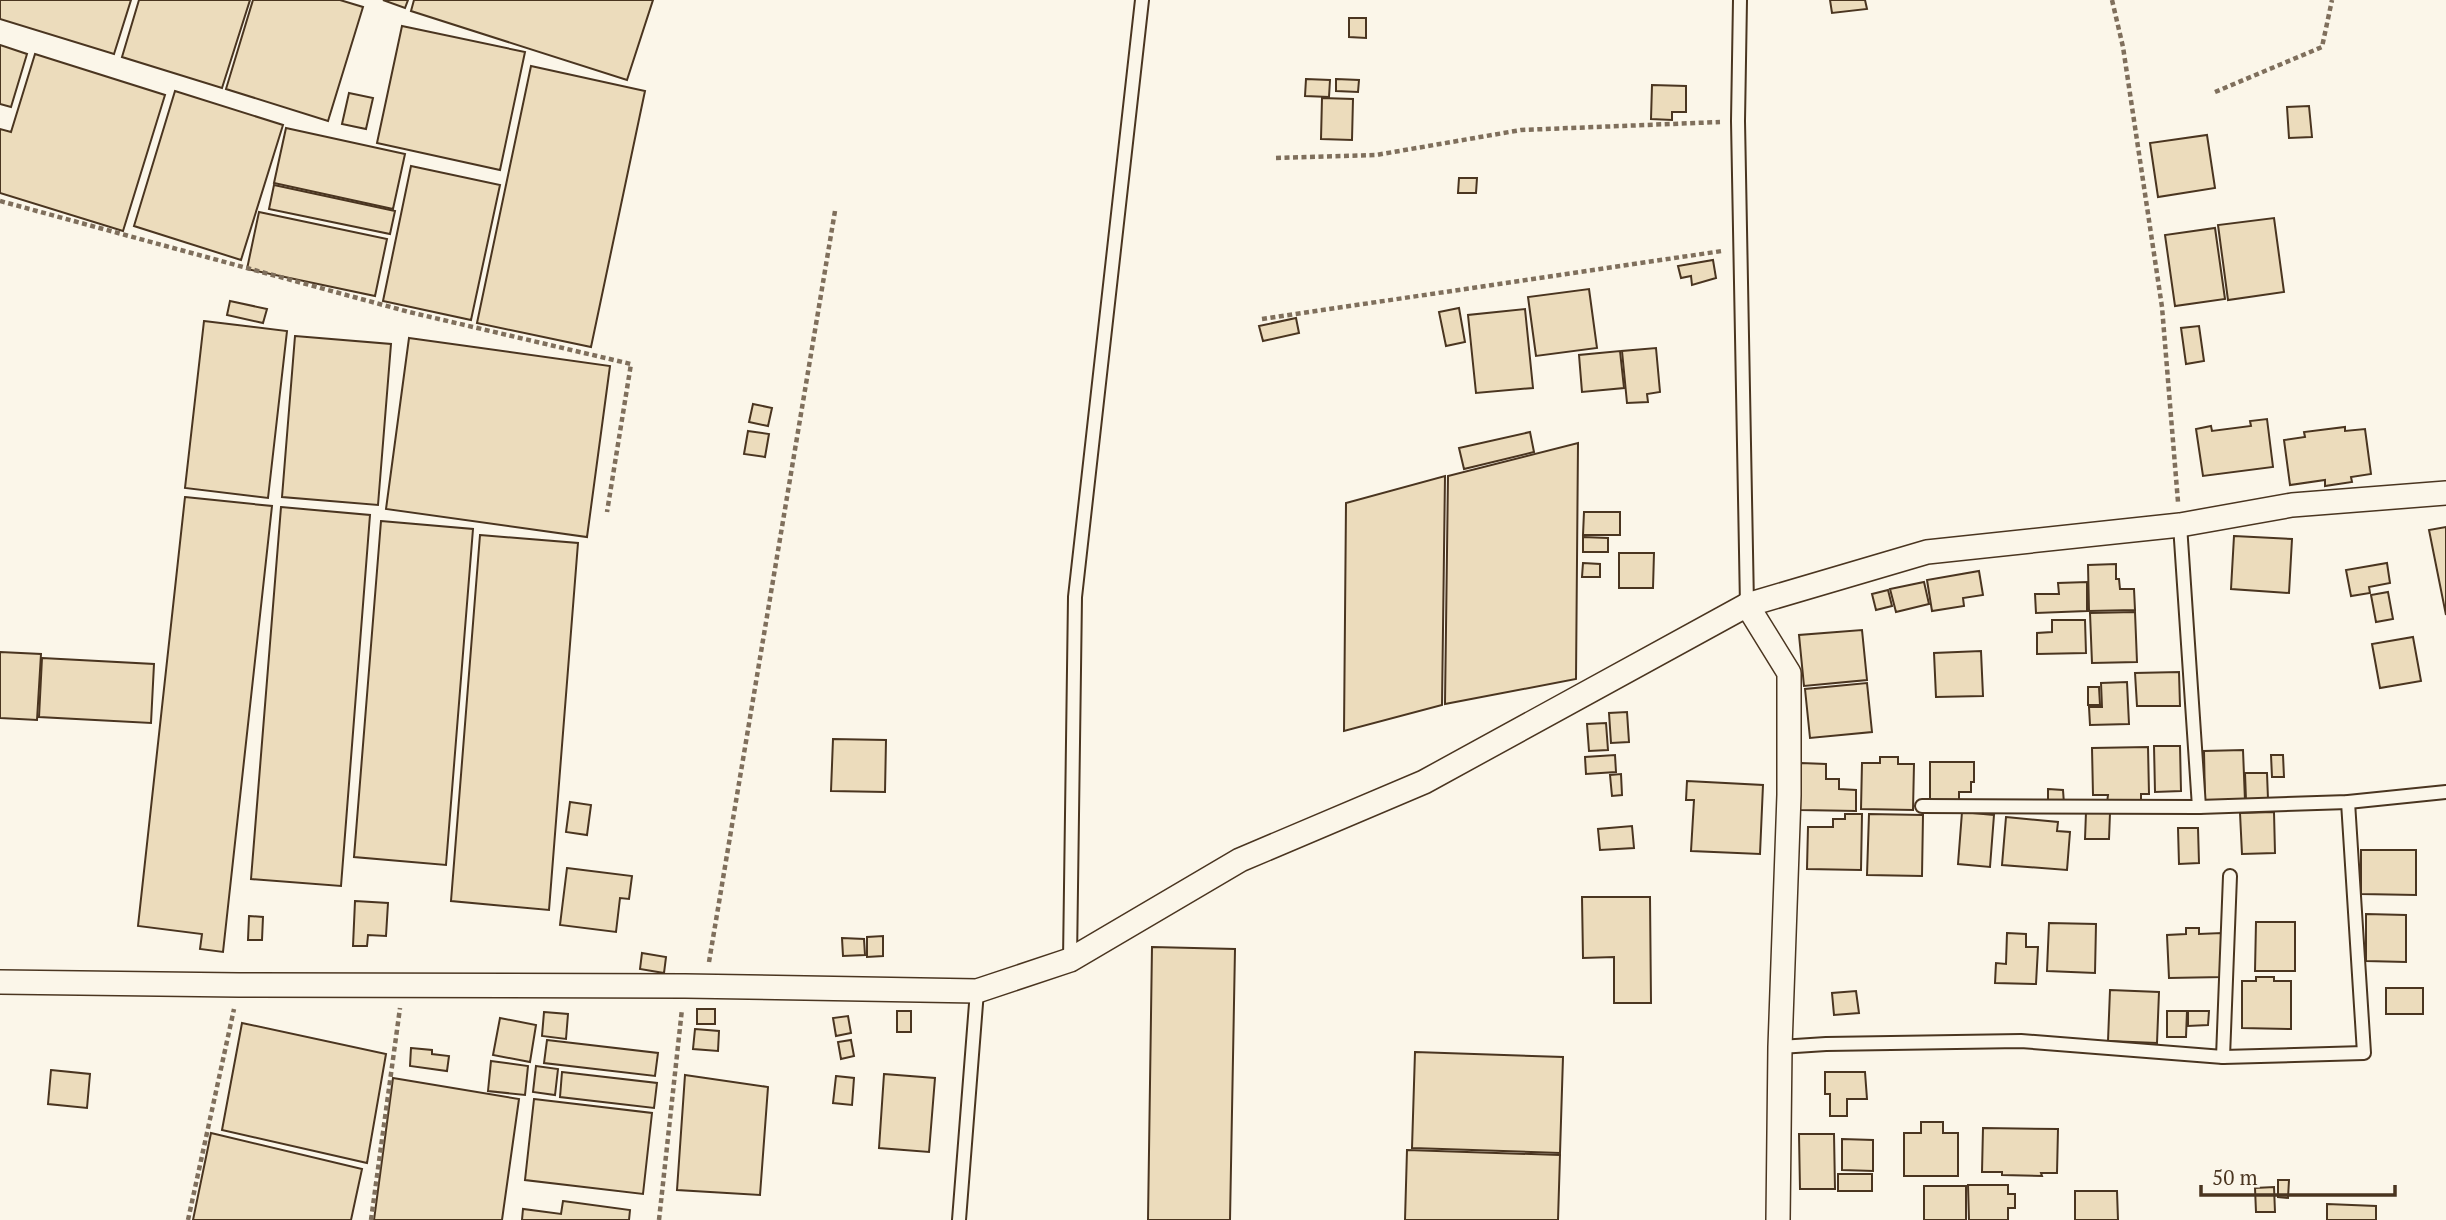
<svg xmlns="http://www.w3.org/2000/svg" width="2446" height="1220" font-family="'PT Serif',serif">
	<rect width="100%" height="100%" fill="#fbf6e9"/>
	<g fill="#ecdcbc" stroke="#4a3520" stroke-width="2">
		<polygon points="0,0 131,0 114,54 0,19"/>
		<polygon points="139,0 250,0 222,88 122,57"/>
		<polygon points="253,0 340,0 363,7 328,121 226,89"/>
		<polygon points="383,0 408,0 405,8"/>
		<polygon points="414,0 653,0 627,80 411,11"/>
		<polygon points="1830,0 1865,0 1867,9 1832,13"/>
		<polygon points="1349,18 1366,18 1366,38 1349,37"/>
		<polygon points="402,26 525,52 500,170 377,143"/>
		<polygon points="0,45 27,54 11,107 0,104"/>
		<polygon points="35,54 165,95 123,231 0,193 0,129 11,132"/>
		<polygon points="531,66 645,91 591,347 477,323"/>
		<polygon points="1306,79 1330,80 1329,97 1305,96"/>
		<polygon points="1336,79 1359,80 1358,92 1336,91"/>
		<polygon points="1652,85 1686,86 1686,112 1672,112 1672,120 1651,119"/>
		<polygon points="175,91 283,125 241,260 134,226"/>
		<polygon points="349,93 373,98 366,129 342,124"/>
		<polygon points="1322,98 1353,99 1352,140 1321,139"/>
		<polygon points="2309,106 2312,137 2289,138 2287,107"/>
		<polygon points="286,128 405,154 393,209 274,183"/>
		<polygon points="2207,135 2215,188 2158,197 2150,143"/>
		<polygon points="411,166 500,185 471,320 383,301"/>
		<polygon points="1459,178 1477,178 1476,193 1458,193"/>
		<polygon points="274,185 395,211 390,234 269,209"/>
		<polygon points="259,212 387,239 375,296 247,269"/>
		<polygon points="2274,218 2284,292 2228,300 2218,225"/>
		<polygon points="2215,228 2225,299 2175,306 2165,235"/>
		<polygon points="1713,260 1716,278 1692,285 1691,276 1681,278 1678,266"/>
		<polygon points="1589,289 1597,348 1536,356 1528,297"/>
		<polygon points="230,301 267,309 263,323 227,315"/>
		<polygon points="1459,308 1465,342 1446,346 1439,312"/>
		<polygon points="1525,309 1533,388 1476,393 1468,315"/>
		<polygon points="1296,318 1299,333 1263,341 1259,326"/>
		<polygon points="204,321 287,331 268,498 185,488"/>
		<polygon points="2199,326 2204,361 2186,364 2181,328"/>
		<polygon points="295,336 391,344 378,505 282,497"/>
		<polygon points="409,338 610,366 587,537 386,509"/>
		<polygon points="1656,348 1660,392 1647,394 1648,402 1627,403 1622,351"/>
		<polygon points="1620,351 1624,388 1582,392 1579,355"/>
		<polygon points="753,404 772,408 768,426 749,422"/>
		<polygon points="2267,419 2273,467 2203,476 2196,429 2211,426 2212,431 2251,426 2250,421"/>
		<polygon points="2345,427 2345,431 2365,429 2371,474 2351,477 2352,482 2325,486 2325,480 2290,485 2284,440 2305,437 2304,432"/>
		<polygon points="748,431 769,434 765,457 744,454"/>
		<polygon points="1530,432 1534,452 1464,469 1459,448"/>
		<polygon points="1578,443 1576,679 1445,704 1448,476"/>
		<polygon points="1445,476 1442,705 1344,731 1346,503"/>
		<polygon points="185,497 272,506 223,952 200,949 202,934 138,926"/>
		<polygon points="281,507 370,515 341,886 251,879"/>
		<polygon points="1584,512 1620,512 1620,535 1583,535"/>
		<polygon points="381,521 473,529 446,865 354,857"/>
		<polygon points="2446,527 2446,615 2429,530"/>
		<polygon points="480,535 578,543 549,910 451,901"/>
		<polygon points="2234,536 2292,539 2289,593 2231,589"/>
		<polygon points="1583,537 1608,538 1608,552 1583,552"/>
		<polygon points="1619,553 1654,553 1653,588 1619,588"/>
		<polygon points="1583,563 1600,564 1600,577 1582,577"/>
		<polygon points="2387,563 2390,583 2369,587 2370,593 2351,596 2346,570"/>
		<polygon points="2116,564 2116,579 2119,579 2120,589 2134,589 2135,610 2089,611 2088,565"/>
		<polygon points="1979,571 1983,595 1963,598 1964,606 1932,611 1927,580"/>
		<polygon points="1924,582 1929,604 1896,612 1890,589"/>
		<polygon points="2087,582 2087,611 2036,613 2035,594 2059,594 2058,583"/>
		<polygon points="1888,590 1892,606 1876,610 1872,594"/>
		<polygon points="2388,592 2393,619 2376,622 2371,595"/>
		<polygon points="2135,612 2137,662 2092,663 2090,613"/>
		<polygon points="2052,620 2085,620 2086,653 2037,654 2037,633 2052,632"/>
		<polygon points="1862,630 1867,680 1804,686 1799,635"/>
		<polygon points="2413,637 2421,681 2380,688 2372,644"/>
		<polygon points="1981,651 1983,696 1936,697 1934,653"/>
		<polygon points="0,652 41,654 37,720 0,718"/>
		<polygon points="42,658 154,664 151,723 39,717"/>
		<polygon points="2179,672 2180,706 2137,706 2135,673"/>
		<polygon points="2127,682 2129,724 2090,725 2089,707 2102,707 2101,683"/>
		<polygon points="1867,683 1872,732 1810,738 1805,689"/>
		<polygon points="2088,687 2099,687 2100,705 2088,705"/>
		<polygon points="1627,712 1629,742 1611,743 1609,713"/>
		<polygon points="1606,723 1608,750 1589,751 1587,724"/>
		<polygon points="833,739 886,740 885,792 831,791"/>
		<polygon points="2154,746 2180,746 2181,791 2155,792"/>
		<polygon points="2148,747 2149,794 2141,794 2141,802 2107,803 2108,795 2093,795 2092,748"/>
		<polygon points="2243,750 2245,801 2205,802 2204,751"/>
		<polygon points="1615,755 1616,772 1586,774 1585,757"/>
		<polygon points="2271,755 2283,755 2284,777 2272,777"/>
		<polygon points="1880,757 1898,757 1898,764 1914,764 1913,810 1861,809 1862,763 1880,763"/>
		<polygon points="1930,762 1974,762 1974,782 1971,782 1971,792 1959,792 1959,802 1930,802"/>
		<polygon points="1801,763 1826,764 1826,779 1839,779 1839,789 1856,790 1856,811 1800,810"/>
		<polygon points="2245,773 2267,773 2268,799 2246,800"/>
		<polygon points="1621,774 1622,795 1612,796 1610,775"/>
		<polygon points="1687,781 1763,785 1760,854 1691,851 1694,800 1686,800"/>
		<polygon points="2048,789 2063,790 2064,804 2048,804"/>
		<polygon points="570,802 591,805 587,835 566,832"/>
		<polygon points="1962,812 1994,815 1990,867 1958,864"/>
		<polygon points="2086,812 2110,813 2109,839 2085,839"/>
		<polygon points="2274,812 2275,853 2242,854 2240,813"/>
		<polygon points="1845,814 1862,814 1861,870 1807,869 1808,827 1833,827 1833,819 1845,819"/>
		<polygon points="1869,814 1923,815 1922,876 1867,875"/>
		<polygon points="2006,817 2058,822 2057,831 2070,832 2067,870 2002,865"/>
		<polygon points="1632,826 1634,848 1600,850 1598,829"/>
		<polygon points="2178,828 2198,828 2199,863 2179,864"/>
		<polygon points="2361,850 2416,850 2416,895 2361,894"/>
		<polygon points="567,868 632,876 629,899 620,898 616,932 560,925"/>
		<polygon points="1582,897 1650,897 1651,1003 1614,1003 1614,957 1583,958"/>
		<polygon points="355,901 388,903 386,936 368,935 367,946 353,946"/>
		<polygon points="2366,914 2406,915 2406,962 2366,961"/>
		<polygon points="249,916 263,917 262,940 248,940"/>
		<polygon points="2256,922 2295,922 2295,971 2255,971"/>
		<polygon points="2049,923 2096,924 2095,973 2047,971"/>
		<polygon points="2186,928 2199,928 2199,934 2222,933 2223,977 2169,978 2167,935 2186,934"/>
		<polygon points="2007,933 2026,934 2026,947 2038,947 2036,984 1995,983 1996,963 2006,964"/>
		<polygon points="883,936 883,956 867,957 867,937"/>
		<polygon points="842,938 864,939 865,955 843,956"/>
		<polygon points="1152,947 1235,949 1230,1220 1148,1220"/>
		<polygon points="642,953 666,957 664,973 640,969"/>
		<polygon points="2256,977 2274,977 2274,981 2291,981 2291,1029 2242,1028 2242,981 2256,981"/>
		<rect x="2386" y="988" width="37" height="26"/>
		<polygon points="2110,990 2159,992 2157,1043 2108,1041"/>
		<polygon points="1856,991 1859,1013 1834,1015 1832,993"/>
		<rect x="697" y="1009" width="18" height="15"/>
		<rect x="897" y="1011" width="14" height="21"/>
		<polygon points="2167,1011 2187,1011 2186,1037 2167,1037"/>
		<polygon points="2188,1011 2209,1011 2208,1025 2188,1026"/>
		<polygon points="544,1012 568,1014 566,1039 542,1036"/>
		<polygon points="848,1016 851,1033 836,1036 833,1018"/>
		<polygon points="500,1018 536,1025 530,1062 493,1055"/>
		<polygon points="242,1023 386,1054 367,1163 222,1130"/>
		<polygon points="695,1029 719,1031 718,1051 693,1049"/>
		<polygon points="547,1040 658,1053 655,1076 544,1063"/>
		<polygon points="851,1040 854,1056 841,1059 838,1042"/>
		<polygon points="411,1048 432,1050 432,1054 449,1056 447,1071 410,1066"/>
		<polygon points="1415,1052 1563,1057 1560,1153 1412,1148"/>
		<polygon points="491,1061 528,1066 525,1095 488,1091"/>
		<polygon points="536,1066 558,1069 555,1095 533,1092"/>
		<polygon points="51,1070 90,1074 87,1108 48,1104"/>
		<polygon points="562,1072 657,1083 654,1108 560,1097"/>
		<polygon points="1825,1072 1865,1072 1867,1099 1847,1099 1847,1116 1830,1116 1830,1094 1825,1094"/>
		<polygon points="884,1074 935,1078 929,1152 879,1148"/>
		<polygon points="685,1075 768,1087 760,1195 677,1190"/>
		<polygon points="836,1076 854,1078 852,1105 833,1103"/>
		<polygon points="393,1078 519,1099 502,1220 374,1220"/>
		<polygon points="534,1099 652,1113 643,1194 525,1180"/>
		<polygon points="1921,1122 1943,1122 1943,1133 1958,1133 1958,1176 1904,1176 1904,1133 1921,1133"/>
		<polygon points="1983,1128 2058,1129 2057,1173 2041,1173 2042,1176 2002,1175 2002,1172 1982,1172"/>
		<polygon points="211,1133 362,1169 351,1220 193,1220"/>
		<polygon points="1799,1134 1834,1134 1835,1189 1800,1189"/>
		<polygon points="1842,1139 1873,1140 1873,1171 1842,1170"/>
		<polygon points="1407,1150 1560,1155 1558,1220 1405,1220"/>
		<rect x="1838" y="1174" width="34" height="17"/>
		<polygon points="2278,1180 2289,1180 2288,1198 2278,1197"/>
		<polygon points="1968,1185 2008,1185 2008,1194 2015,1194 2015,1208 2008,1208 2008,1220 1969,1220"/>
		<rect x="1924" y="1186" width="42" height="34"/>
		<polygon points="2274,1187 2275,1212 2256,1212 2255,1188"/>
		<polygon points="2075,1191 2117,1191 2118,1220 2075,1220"/>
		<polygon points="563,1201 630,1210 629,1220 522,1220 523,1209 561,1214"/>
		<polygon points="2327,1204 2376,1206 2376,1220 2327,1220"/>
	</g>
	<g fill="none" stroke-linecap="round" stroke-linejoin="round">
		<g stroke="#4a3520" stroke-width="16">
			<g id="lane">
				<polyline points="1740,0 1738,121 1747,605"/>
				<polyline points="2180,525 2199,807"/>
				<polyline points="1922,806 2199,807 2348,802 2446,792"/>
				<polyline points="1070,960 1075,597 1142,0"/>
				<polyline points="1780,1047 1826,1044 2021,1041 2223,1057 2364,1053 2348,802"/>
				<polyline points="2223,1057 2230,876"/>
				<polyline points="959,1220 977,991"/>
			</g>
		</g>
		<g stroke="#4a3520" stroke-width="26">
			<g id="street">
				<polyline points="1747,605 1789,673 1789,795 1780,1047 1778,1220"/>
				<polyline points="0,982 239,985 685,986 977,991 1070,960 1240,860 1424,782 1747,605 1927,552 2180,525 2292,505 2446,493"/>
			</g>
		</g>
		<g stroke="#7f6f5c" stroke-width="4.5" stroke-dasharray="5 3.5" stroke-linecap="butt">
			<polyline points="2112,0 2123,47 2162,307 2178,502"/>
			<polyline points="2215,92 2322,47 2332,0"/>
			<polyline points="1276,158 1376,155 1521,130 1720,122"/>
			<polyline points="0,201 409,312 631,364 607,512"/>
			<polyline points="1262,319 1722,251"/>
			<polyline points="709,962 835,211"/>
			<polyline points="188,1220 234,1009"/>
			<polyline points="371,1220 400,1008"/>
			<polyline points="659,1220 682,1009"/>
		</g>
		<use href="#lane" stroke="#fbf6e9" stroke-width="12"/>
		<use href="#street" stroke="#fbf6e9" stroke-width="23"/>
	</g>
	<path d="M2201 1185v10h194v-10" fill="none" stroke="#4a3520" stroke-width="3.5"/>
	<text x="2212" y="1185" font-size="21" fill="#4a3520" stroke="#fbf6e9" stroke-width="5" paint-order="stroke">50 m</text>
</svg>
